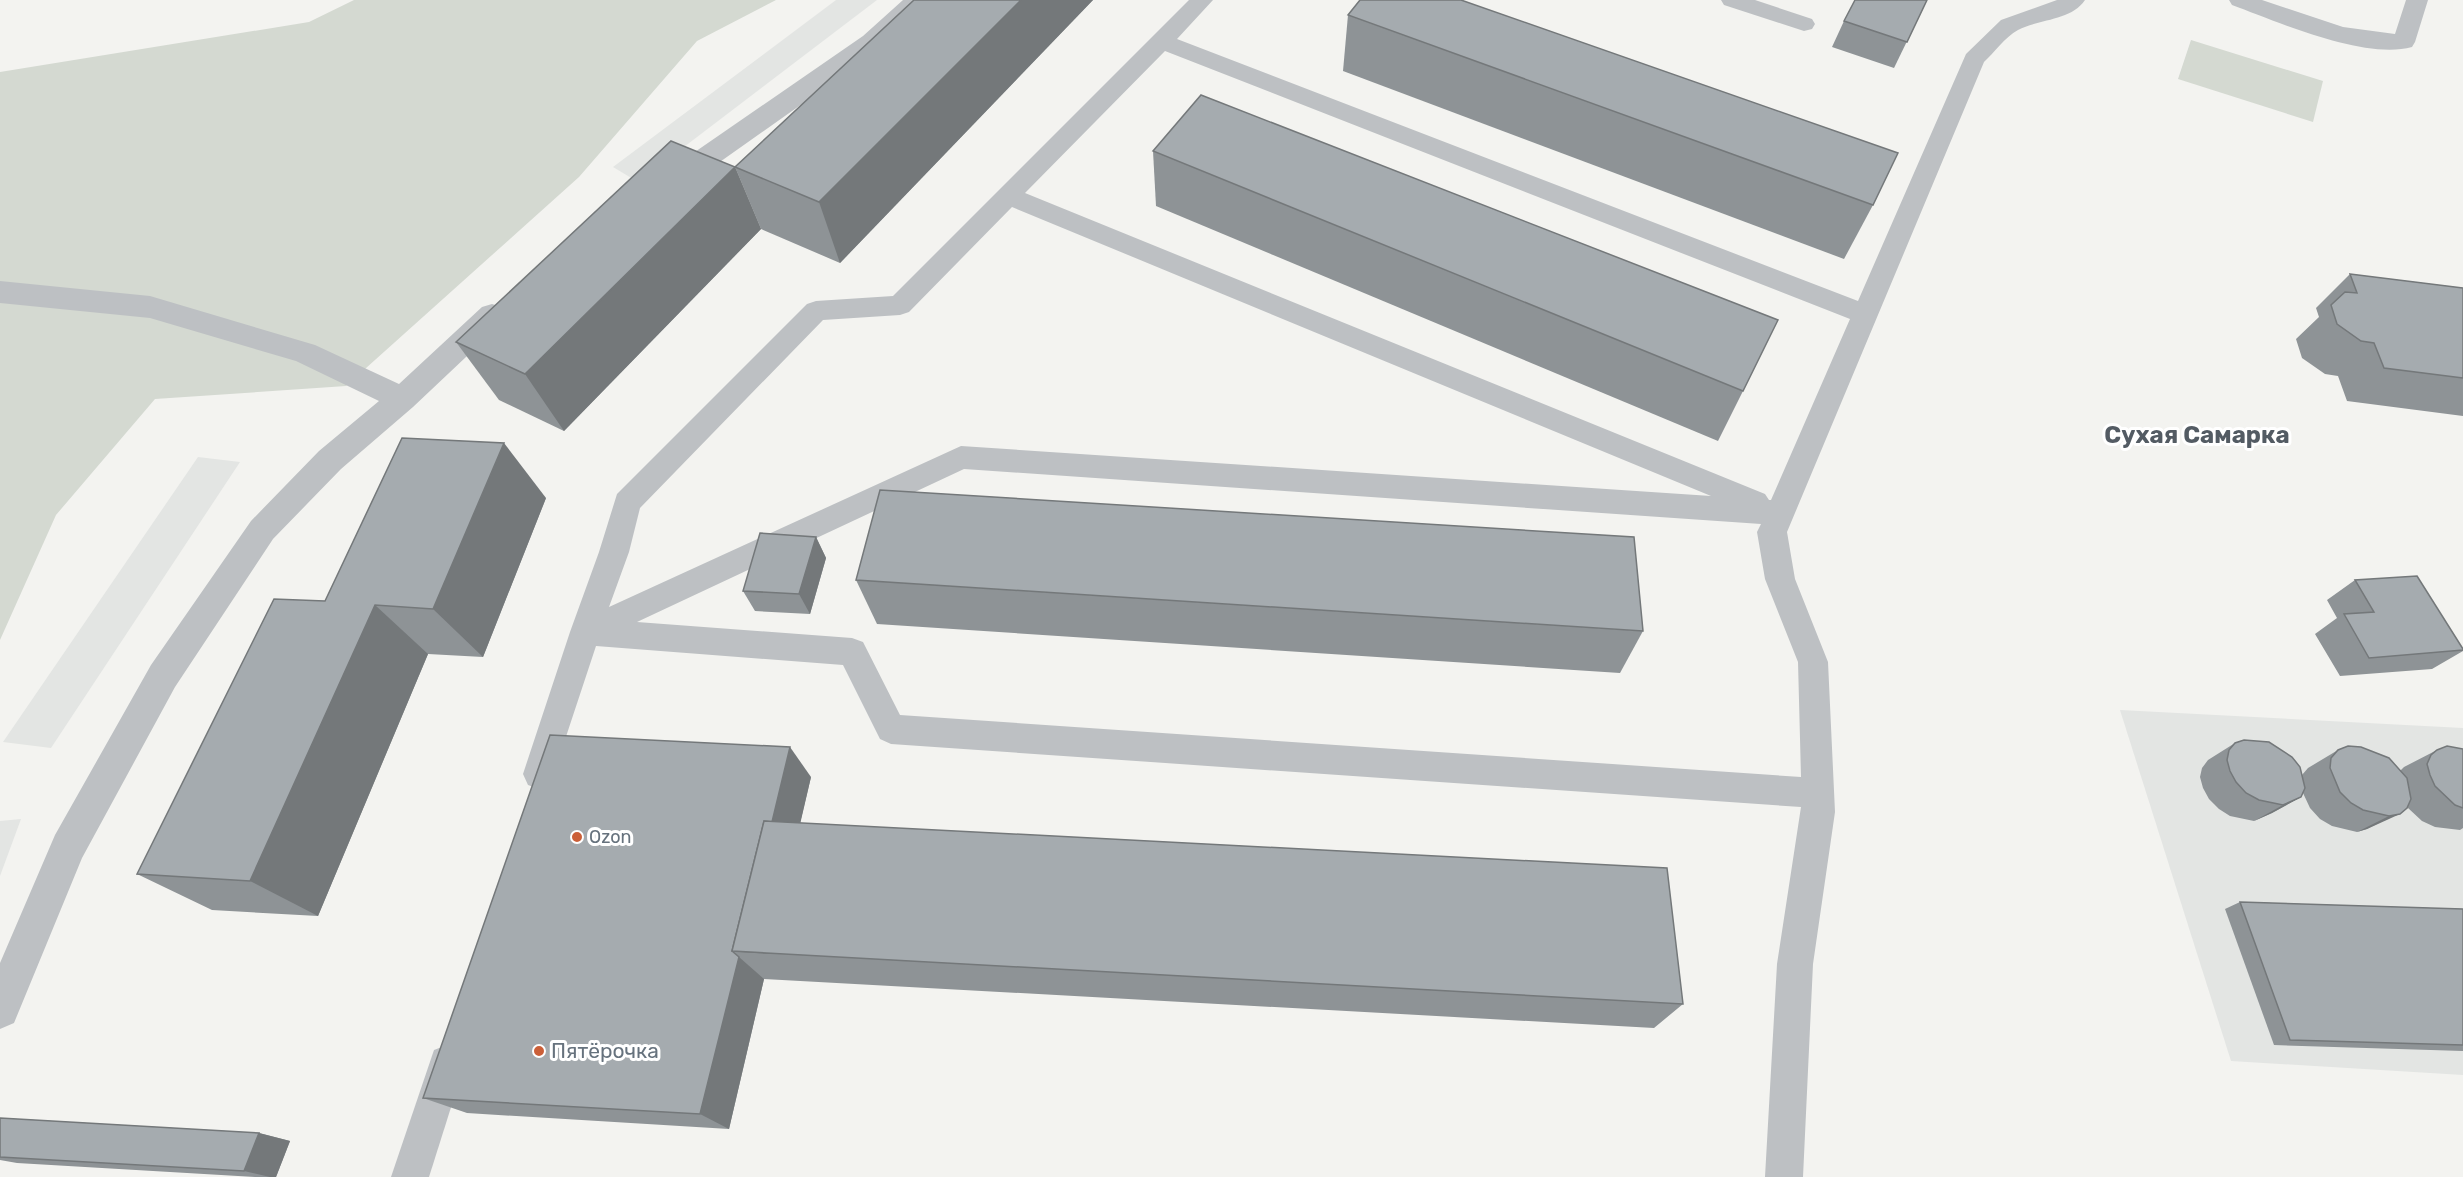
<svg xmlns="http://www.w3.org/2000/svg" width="2463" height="1177" font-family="Rubik,sans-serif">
	<rect width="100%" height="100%" fill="#f3f3f0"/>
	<g fill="#e3e5e3">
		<polygon points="836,0 877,0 638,182 613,167"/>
		<polygon points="198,457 240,462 51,748 3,742"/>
		<polygon points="2120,710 2463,728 2463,1075 2231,1061"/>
		<polygon points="21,819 0,876 0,821"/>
	</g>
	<g fill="#d4d9d1">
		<polygon points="354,0 776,0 697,41 579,177 346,386 155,399 56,515 0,640 0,72 309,22"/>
		<polygon points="2191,40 2323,81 2313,122 2178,79"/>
	</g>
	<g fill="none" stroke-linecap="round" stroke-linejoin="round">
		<g fill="#bdc0c3" fill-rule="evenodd">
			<path d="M1189,0H1213L1177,39L1858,301L1966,54L2001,20L2057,0H2085C2071,21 2038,19 2018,30C2005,37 1994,53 1984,62L1787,532L1795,579L1828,662L1835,812L1813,964L1803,1177H1765L1777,964L1801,807L891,744L880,739L843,665L596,646L550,785L539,789L528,785L523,774L570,632L599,552L617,494L807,304L816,301L893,296ZM1165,51L1850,319L1771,500H1769L1765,494L1025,193ZM1012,207L1711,496L961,446L609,607L629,552L640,508L823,320L900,315L909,312ZM964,469L1761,524L1757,532L1765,579L1798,662L1801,777L900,715L863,642L852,638L637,622Z"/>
			<polygon points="1721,0 1755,0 1812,19 1815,24 1812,29 1804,31 1724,5"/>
			<path d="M2229,0H2262L2343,27L2395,34L2406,0H2428L2415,42L2412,47C2364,60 2278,22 2232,5Z"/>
			<polygon points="447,1045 460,1050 465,1063 429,1177 391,1177 434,1050"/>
		</g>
		<g fill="#bdc0c3" fill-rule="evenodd">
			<polygon points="903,0 930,0 881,48 683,188 673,190 663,188 660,181 663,174 863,36"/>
			<polygon points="0,281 150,296 315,345 399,384 482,307 492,304 502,307 506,315 502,323 413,407 341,469 273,539 175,687 82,858 14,1023 0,1029 0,963 55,835 151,665 251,521 319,451 379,401 296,361 150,318 0,303"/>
		</g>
	</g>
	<g fill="#8e9396">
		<polygon points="914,0 1093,0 840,263 761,229 735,167"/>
		<polygon points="1927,0 1894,68 1832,47 1844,21"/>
		<polygon points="1348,15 1873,205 1844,259 1343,71"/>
		<polygon points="1153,151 1743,391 1718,441 1156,206"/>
		<polygon points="735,167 761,229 564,431 499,400 456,342"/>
		<polygon points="2350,274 2463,288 2463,416 2347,401 2338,376 2325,374 2302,358 2296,339 2319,317 2316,308"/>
		<polygon points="546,498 483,657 428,654 318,916 212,910 137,874 325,601"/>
		<polygon points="816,537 826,558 810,614 755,611 743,591"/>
		<polygon points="856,580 1643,631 1620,673 877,624"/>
		<polygon points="2355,580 2463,649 2463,651 2432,669 2340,676 2315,634 2337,618 2327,600"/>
		<polygon points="2235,743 2302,775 2308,768 2338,750 2400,771 2404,767 2437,750 2463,749 2463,828 2460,830 2435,827 2422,821 2408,808 2367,829 2357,832 2332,826 2320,819 2310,808 2303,793 2301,797 2272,813 2254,821 2230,816 2219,809 2209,799 2203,788 2200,777 2202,768 2208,760"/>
		<polygon points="811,777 800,823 1683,1004 1654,1028 764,979 729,1129 467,1113 423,1098"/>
		<polygon points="2240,902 2463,909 2463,1051 2274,1045 2225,909"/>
		<polygon points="0,1118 259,1133 290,1141 276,1177 255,1177 17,1163 0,1160"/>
	</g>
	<g fill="#74787a">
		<polygon points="1021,0 1093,0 840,263 819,202"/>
		<polygon points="735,167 761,229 564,431 525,374"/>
		<polygon points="504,443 546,498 483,657 433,609"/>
		<polygon points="816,537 826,558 810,614 799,594"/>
		<polygon points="375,605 428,654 318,916 250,881"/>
		<polygon points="790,747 811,777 770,954 740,952"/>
		<polygon points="2301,797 2272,813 2254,821 2283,805"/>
		<polygon points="2400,814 2367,829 2357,832 2389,816"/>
		<polygon points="739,957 764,979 729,1129 700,1114"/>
		<polygon points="259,1133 290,1141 276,1177 270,1177 244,1171"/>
	</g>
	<g fill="#a5abaf" stroke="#74787a" stroke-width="1.5">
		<polygon points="914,0 1021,0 819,202 735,167"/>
		<polygon points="1360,0 1461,0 1898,153 1873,205 1348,15"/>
		<polygon points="1855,0 1927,0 1907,42 1844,21"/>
		<polygon points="1201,95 1778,320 1743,391 1153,151"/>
		<polygon points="671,141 735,167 525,374 456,342"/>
		<polygon points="2350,274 2463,288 2463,378 2384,368 2374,343 2361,341 2337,324 2331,305 2345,292 2357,293"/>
		<polygon points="402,438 504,443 433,609 375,605 250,881 137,874 274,599 325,601"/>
		<polygon points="880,490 1634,537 1643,631 856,580"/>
		<polygon points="760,533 816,537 799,594 743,591"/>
		<polygon points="2417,576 2463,649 2463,650 2369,658 2344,614 2374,612 2355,580"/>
		<polygon points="550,735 790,747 772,822 764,821 732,951 739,957 700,1114 423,1098"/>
		<polygon points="2244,740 2269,742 2292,757 2300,767 2305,788 2301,797 2283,805 2259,800 2246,793 2236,782 2230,771 2227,760 2229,750 2235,743"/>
		<polygon points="2348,746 2361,747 2389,758 2407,778 2411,799 2407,808 2400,814 2389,816 2363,810 2351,803 2340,792 2330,768 2331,758 2338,750"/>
		<polygon points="2447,746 2463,749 2463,808 2455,805 2435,786 2430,775 2427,764 2431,755 2437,750"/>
		<polygon points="764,821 1667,868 1683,1004 732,951"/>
		<polygon points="2240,902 2463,909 2463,1045 2290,1040"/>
		<polygon points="0,1118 259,1133 244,1171 0,1157"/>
	</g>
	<g fill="#cb5f38" stroke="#fff" stroke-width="2">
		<circle cx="577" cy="837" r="6"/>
		<circle cx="539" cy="1051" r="6"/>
	</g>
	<g text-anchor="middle" stroke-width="6" stroke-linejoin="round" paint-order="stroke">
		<g font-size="18" fill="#66727d" stroke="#fff" text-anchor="start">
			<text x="589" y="843">Ozon</text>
		</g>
		<g font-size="21" fill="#66727d" stroke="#fff" text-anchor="start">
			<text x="551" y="1058">Пятёрочка</text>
		</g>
		<g font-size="24" font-weight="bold" fill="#535b63" stroke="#fff">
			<text x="2197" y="443">Сухая Самарка</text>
		</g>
	</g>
</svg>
